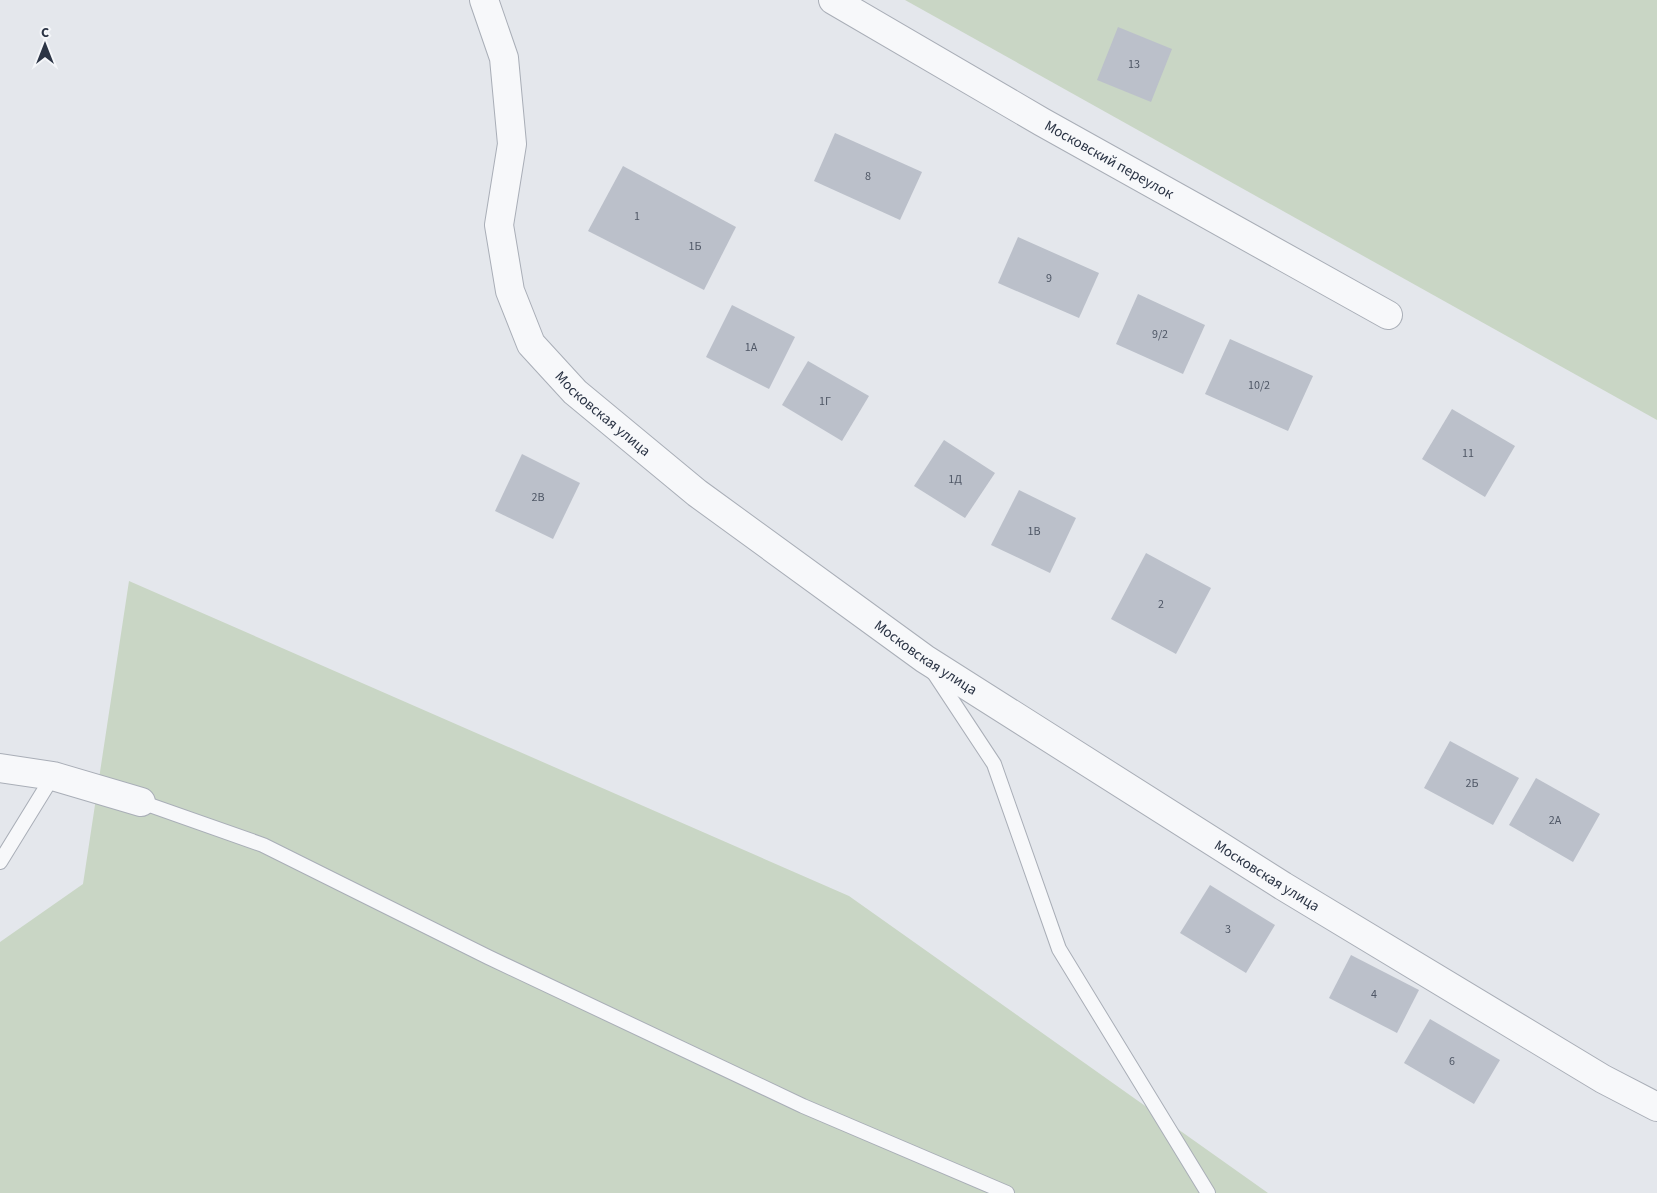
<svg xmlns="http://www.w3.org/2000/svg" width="1657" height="1193" font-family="'Source Sans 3',sans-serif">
	<rect width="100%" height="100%" fill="#e4e7ec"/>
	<g fill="#c9d6c5">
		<polygon points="905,0 1657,0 1657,420"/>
		<polygon points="129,581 849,896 1268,1193 0,1193 0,942 83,884"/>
	</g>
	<g fill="#bbc0ca">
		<polygon points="1118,27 1172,49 1151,102 1097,80"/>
		<polygon points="835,133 922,172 900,220 814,181"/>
		<polygon points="623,166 736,227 704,290 588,231"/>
		<polygon points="1018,237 1099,273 1079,318 998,283"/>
		<polygon points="1138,294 1205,325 1183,374 1116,344"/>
		<polygon points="732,305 795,337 769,389 706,357"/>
		<polygon points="1230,339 1313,376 1288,431 1205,394"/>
		<polygon points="808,361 869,396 842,441 782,405"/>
		<polygon points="1452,409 1515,446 1485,497 1422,459"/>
		<polygon points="944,440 995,473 965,518 914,486"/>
		<polygon points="522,454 580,483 553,539 495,511"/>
		<polygon points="1019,490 1076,518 1050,573 991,545"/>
		<polygon points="1146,553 1211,588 1176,654 1111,619"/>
		<polygon points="1450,741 1519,778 1493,825 1424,788"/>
		<polygon points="1536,778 1600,814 1573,862 1509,825"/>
		<polygon points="1210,885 1275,925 1246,973 1180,933"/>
		<polygon points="1351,955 1419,990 1397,1033 1329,998"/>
		<polygon points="1430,1019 1500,1060 1474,1104 1404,1063"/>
	</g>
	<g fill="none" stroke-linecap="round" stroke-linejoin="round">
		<g stroke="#a9aeb7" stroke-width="16">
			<g id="lane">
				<polyline points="934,673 994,764 1059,949 1208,1193"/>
				<polyline points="141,802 263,845 488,957 803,1106 1007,1193"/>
				<polyline points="0,862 53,776"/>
			</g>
		</g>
		<g stroke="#a9aeb7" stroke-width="30">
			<g id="street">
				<path id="s1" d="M484,0L504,58L512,144L499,225L510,291L531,344L575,392L697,493L925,659L1283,886L1603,1079L1657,1107"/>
				<path id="s2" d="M833,0L1042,122L1388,315"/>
				<polyline points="0,768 53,776 141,802"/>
			</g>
		</g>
		<use href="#lane" stroke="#f7f8fa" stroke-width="14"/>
		<use href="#street" stroke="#f7f8fa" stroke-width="28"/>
	</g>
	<g text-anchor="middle" stroke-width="4.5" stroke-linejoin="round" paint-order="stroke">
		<g font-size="12" fill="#4f5766">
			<text x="1134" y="68">13</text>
			<text x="868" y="180">8</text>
			<text x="637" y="220">1</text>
			<text x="695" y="250">1Б</text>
			<text x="1049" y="282">9</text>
			<text x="1160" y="338">9/2</text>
			<text x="751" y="351">1А</text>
			<text x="1259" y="389">10/2</text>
			<text x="825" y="405">1Г</text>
			<text x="1468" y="457">11</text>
			<text x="955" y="483">1Д</text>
			<text x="538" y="501">2В</text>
			<text x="1034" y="535">1В</text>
			<text x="1161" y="608">2</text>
			<text x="1472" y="787">2Б</text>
			<text x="1555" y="824">2А</text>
			<text x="1228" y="933">3</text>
			<text x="1374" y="998">4</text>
			<text x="1452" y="1065">6</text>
		</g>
		<g font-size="15" fill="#2b3445" stroke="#f4f6f9">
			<text dy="5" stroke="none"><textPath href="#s2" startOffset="319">Московский переулок</textPath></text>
			<text dy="5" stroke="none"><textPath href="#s1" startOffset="454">Московская улица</textPath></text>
			<text dy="5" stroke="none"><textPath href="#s1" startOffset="859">Московская улица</textPath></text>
			<text dy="5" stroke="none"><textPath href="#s1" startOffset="1264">Московская улица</textPath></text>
		</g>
	</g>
	<g transform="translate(45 45)" stroke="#f4f6f9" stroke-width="4" paint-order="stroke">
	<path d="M0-4L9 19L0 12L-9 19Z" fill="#2b3445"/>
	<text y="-8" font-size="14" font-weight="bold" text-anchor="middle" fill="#2b3445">С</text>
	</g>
</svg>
